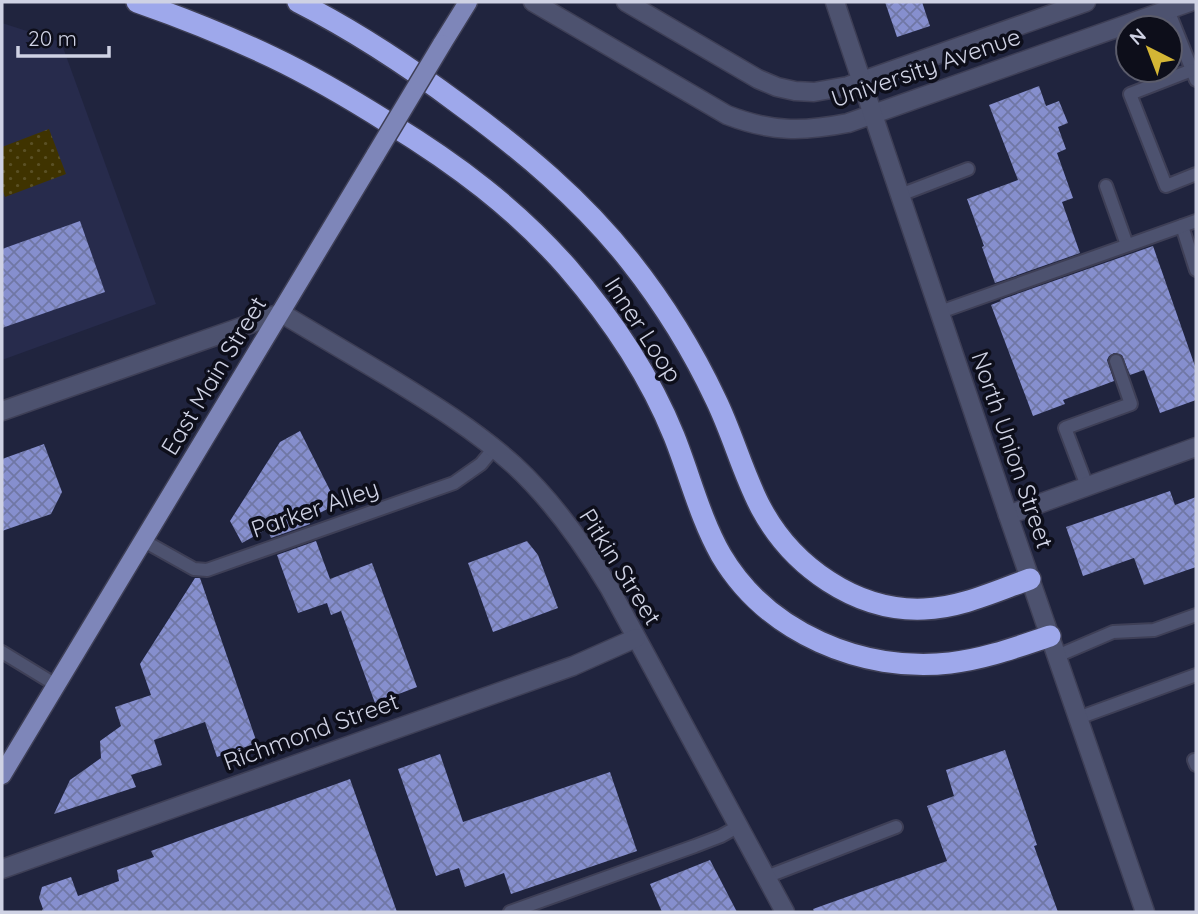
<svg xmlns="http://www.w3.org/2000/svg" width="1198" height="914" font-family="Quicksand,sans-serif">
	<defs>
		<pattern id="green-dots" width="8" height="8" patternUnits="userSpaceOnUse" patternTransform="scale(1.75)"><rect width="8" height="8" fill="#3f3300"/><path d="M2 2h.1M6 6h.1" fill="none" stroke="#5a5025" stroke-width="1.8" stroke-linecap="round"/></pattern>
		<pattern id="building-cross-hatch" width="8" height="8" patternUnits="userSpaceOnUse" patternTransform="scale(1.75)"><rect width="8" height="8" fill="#868fce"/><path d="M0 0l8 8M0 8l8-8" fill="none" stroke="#7077a5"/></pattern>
	</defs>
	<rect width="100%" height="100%" fill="#20243e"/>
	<polygon fill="#272b4c" points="2,23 61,42 156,304 2,360"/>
	<polygon fill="url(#green-dots)" points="49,129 66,174 5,197 2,189 2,147"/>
	<g fill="url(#building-cross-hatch)">
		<polygon points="885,2 922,2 930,26 897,37"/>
		<polygon points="1039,86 1046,106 1059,101 1068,123 1058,127 1066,149 1057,153 1073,198 1062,202 1080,253 995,283 982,247 984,246 967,199 1018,180 989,105"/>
		<polygon points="80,221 105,292 2,328 2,249"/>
		<polygon points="1153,246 1196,369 1196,400 1160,413 1144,370 1130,375 1122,355 1114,353 1109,356 1107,360 1114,381 1063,400 1065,404 1033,416 991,305 1001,301 1000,300"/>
		<polygon points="300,431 337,504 308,519 310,524 271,538 267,529 242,543 230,521 280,442"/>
		<polygon points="44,444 62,492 51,514 2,531 2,459"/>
		<polygon points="1170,491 1175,505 1196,497 1196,567 1144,585 1134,558 1083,576 1066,527"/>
		<polygon points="316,541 330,579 372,563 417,687 375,703 341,611 331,615 327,603 298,613 277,555"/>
		<polygon points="527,541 538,555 558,608 493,632 468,563"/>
		<polygon points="195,578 200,578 257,743 217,757 205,722 154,740 162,765 131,775 136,787 54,814 70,780 101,758 100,741 121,726 115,707 151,695 140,664"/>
		<polygon points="1005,750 1037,845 1034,846 1058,912 814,912 813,909 947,861 927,806 954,796 946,770"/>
		<polygon points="440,754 463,822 610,772 637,851 511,894 504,873 465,887 459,868 436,876 398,769"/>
		<polygon points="350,779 397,912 42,912 42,910 43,909 39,898 42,887 71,877 78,896 119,881 117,870 154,857 151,851"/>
		<polygon points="710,860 737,912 662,912 650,884"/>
	</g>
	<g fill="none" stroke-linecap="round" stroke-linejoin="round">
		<g stroke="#3e3f56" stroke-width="16">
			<g id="service">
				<polyline points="1168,10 1196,80"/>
				<polyline points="1192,70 1130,94 1166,186 1196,174"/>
				<polyline points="1106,186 1127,245"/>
				<polyline points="900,195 968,169"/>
				<polyline points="1182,226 1196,270"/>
				<polyline points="940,312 1196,221"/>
				<polyline points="1087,486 1065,428 1131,404 1116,361"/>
				<polyline points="144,541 194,569 207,570 454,483 481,464 494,448"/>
				<polyline points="2,652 56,685"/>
				<polyline points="1057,656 1113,632 1154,630 1196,615"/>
				<polyline points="1078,718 1196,675"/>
				<polyline points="1194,760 1196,765"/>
				<polyline points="766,877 896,827"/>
				<polyline points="510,912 695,846 721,836 739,826"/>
			</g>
		</g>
		<g stroke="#3e3f56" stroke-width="21">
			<g id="minor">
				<path d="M281,313C316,334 352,355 387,376C431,403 475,430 514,465C552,500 582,542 609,587L785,912"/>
				<polyline points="1008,515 1196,447"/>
				<polyline points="2,869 573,666 636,638"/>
			</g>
		</g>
		<g stroke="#3e3f56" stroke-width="21">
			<polyline id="tertiary" points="2,411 281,313"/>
		</g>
		<g stroke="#3e3f56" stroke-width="21">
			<g id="secondary">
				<path d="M533,2L727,115C771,132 802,132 848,123L1190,2"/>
				<polyline points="626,2 758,79 777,87 795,91 814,92 848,86 1086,2"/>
				<polyline points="835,2 1008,515 1145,912"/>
			</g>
		</g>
		<g stroke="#3e3f56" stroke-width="21">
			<g id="primary">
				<polyline points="442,44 468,2"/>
				<polyline points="2,775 376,154"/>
			</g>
		</g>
		<g stroke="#3e3f56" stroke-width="24">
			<g id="motorway">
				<path d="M137,2C183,18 228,36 272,57C312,76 351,99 389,123C456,164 515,208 567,267C611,318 649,374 674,436C690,476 700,518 721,555C767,633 863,673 950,663C985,659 1017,647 1050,636"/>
				<path d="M298,2C355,31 408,66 459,104C522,150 582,200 630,261C664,304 693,351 716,400C733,435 743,474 761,508C792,566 856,612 924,609C960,608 996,591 1030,579"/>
			</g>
		</g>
		<use href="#service" stroke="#4d526f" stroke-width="12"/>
		<use href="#minor" stroke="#4d526f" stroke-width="18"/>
		<use href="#tertiary" stroke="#4d526f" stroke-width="18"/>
		<use href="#secondary" stroke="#4d526f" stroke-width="18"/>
		<use href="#primary" stroke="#7e86b9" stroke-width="18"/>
		<use href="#motorway" stroke="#9ea8eb" stroke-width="21"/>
		<g stroke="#3e3f56" stroke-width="21" stroke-linecap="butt">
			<polyline id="primary-bridge" points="376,154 442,44"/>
		</g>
		<use href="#primary-bridge" stroke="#7e86b9" stroke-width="18"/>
	</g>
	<g text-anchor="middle" stroke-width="7" stroke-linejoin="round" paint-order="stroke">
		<g font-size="24" fill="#cfd2e4" stroke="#0d0e1a">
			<text transform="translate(926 68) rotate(-19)" y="8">University Avenue</text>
			<text transform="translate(643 330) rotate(57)" y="8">Inner Loop</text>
			<text transform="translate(214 376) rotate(-59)" y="8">East Main Street</text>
			<text transform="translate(1012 450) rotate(71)" y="8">North Union Street</text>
			<text transform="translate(315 509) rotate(-19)" y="8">Parker Alley</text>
			<text transform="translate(620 567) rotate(58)" y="8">Pitkin Street</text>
			<text transform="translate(311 732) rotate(-20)" y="8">Richmond Street</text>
		</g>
	</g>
	<rect width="1198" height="914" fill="none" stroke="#cfd2e4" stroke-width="7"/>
	<g transform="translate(1149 49) rotate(318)"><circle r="33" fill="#0d0e1a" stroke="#5b5c6b" stroke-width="2"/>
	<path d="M0-5L12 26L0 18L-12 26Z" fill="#d4b635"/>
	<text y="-10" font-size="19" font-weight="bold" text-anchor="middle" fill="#cfd2e4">N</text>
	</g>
	<path d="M18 46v10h91v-10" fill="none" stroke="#cfd2e4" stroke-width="3.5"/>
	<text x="28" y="46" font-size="21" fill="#cfd2e4" stroke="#0d0e1a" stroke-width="5" paint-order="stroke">20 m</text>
</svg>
